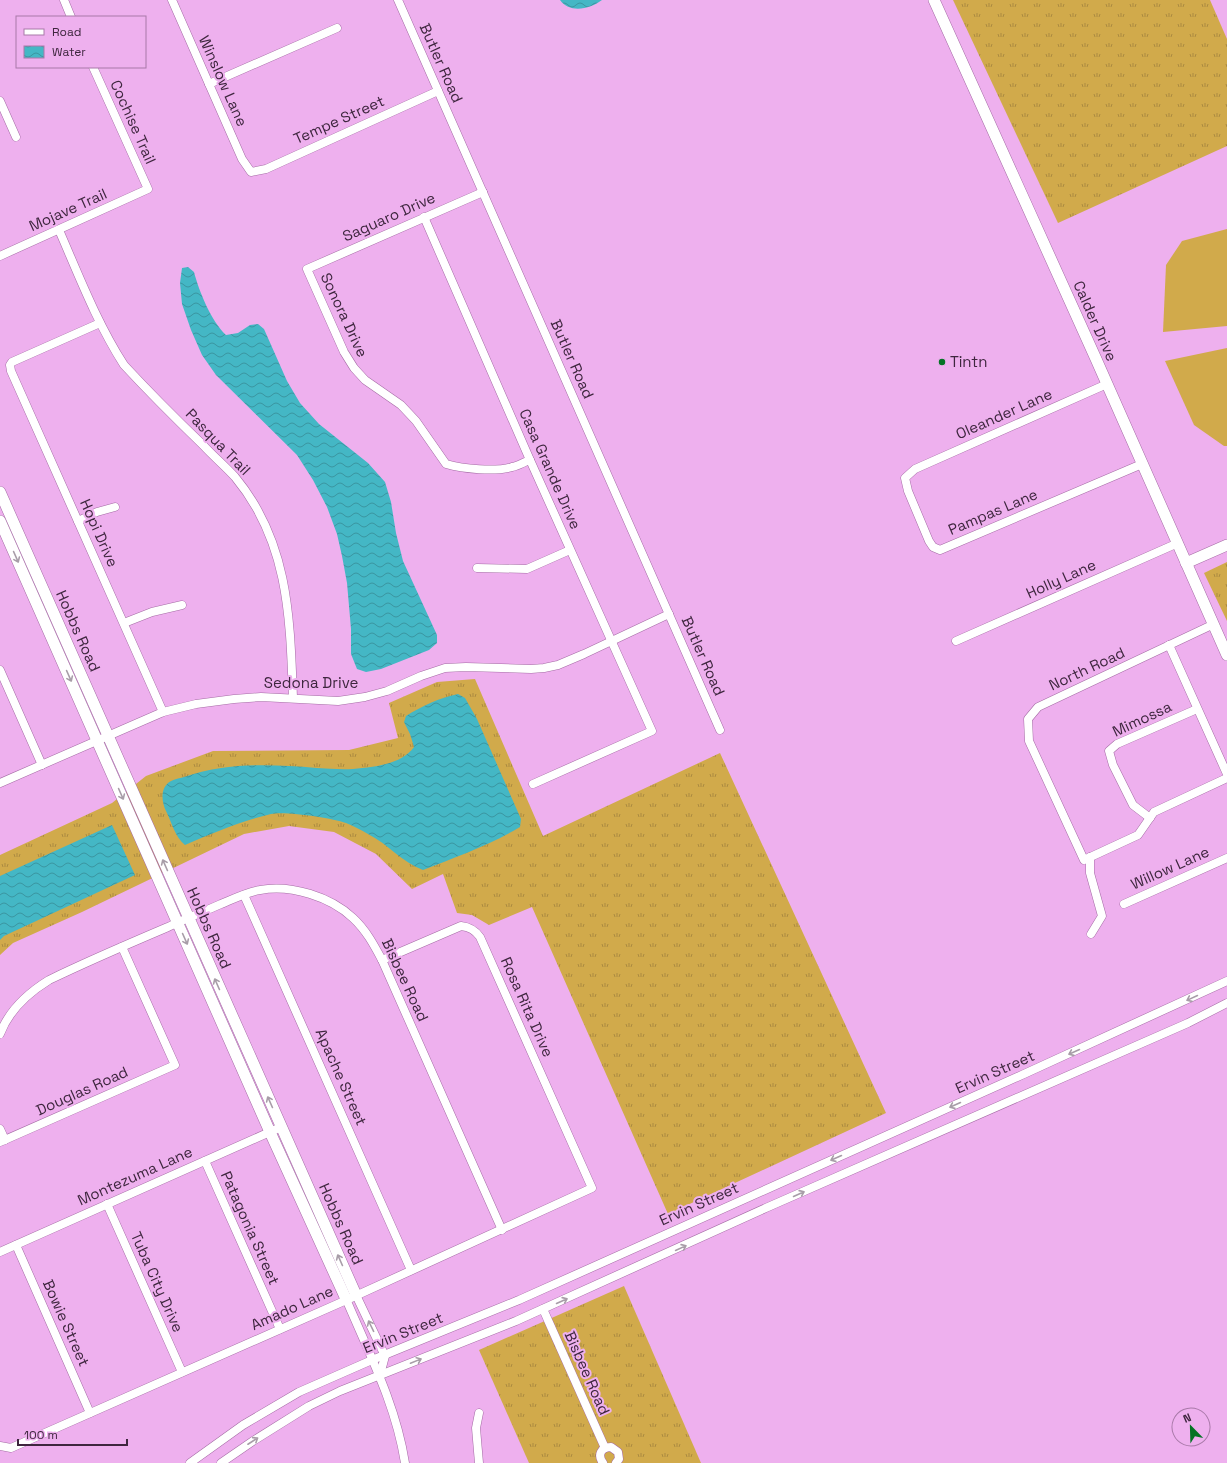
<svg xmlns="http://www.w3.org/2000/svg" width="1227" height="1463" font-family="'Space Grotesk',sans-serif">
	<defs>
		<pattern id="grass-tufts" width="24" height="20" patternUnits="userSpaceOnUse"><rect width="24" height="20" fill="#d1aa4b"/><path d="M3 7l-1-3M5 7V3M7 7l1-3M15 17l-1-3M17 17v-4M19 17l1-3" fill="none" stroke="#ab8a40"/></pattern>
		<pattern id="water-waves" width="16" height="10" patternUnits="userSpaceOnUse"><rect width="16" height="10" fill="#44b7c5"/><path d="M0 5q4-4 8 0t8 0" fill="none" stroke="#3a95a1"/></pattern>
	</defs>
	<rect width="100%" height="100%" fill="#eeb0ee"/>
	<g fill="url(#grass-tufts)">
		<polygon points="953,0 1210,0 1227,39 1227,146 1058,223"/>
		<polygon points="1227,562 1227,621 1204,573"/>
		<polygon points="475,679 543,836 720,753 886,1113 668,1214 532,907 489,925 472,915 457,913 443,874 412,889 376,854 334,832 289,826 244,834 82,912 13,943 0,955 0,855 112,803 146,776 213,751 349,750 398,738 389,703 437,682"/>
		<polygon points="624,1286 701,1463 529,1463 479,1350"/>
	</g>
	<g fill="#d1aa4b">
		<polygon points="1227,229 1227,326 1163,332 1166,265 1182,241"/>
		<polygon points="1227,348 1227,446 1224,446 1194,425 1165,361"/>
	</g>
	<g fill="url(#water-waves)">
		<path d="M560,0H602C590,9 570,14 560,0Z"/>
		<path d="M188,267L194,272C199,291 211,321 226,335L238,333L250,325L258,324L264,329L287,381L300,403L319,424L368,463L385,482L391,502L396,533L403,561L437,635V643L429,650L381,669L366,672L357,669L351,654V629L347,583L342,556L337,534L327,507L313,480L297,455L216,375L202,355L191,330L182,304L180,283L182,268Z"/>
		<path d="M458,694L465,698L477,719L521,819L520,827C490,845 456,857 423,870C403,863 388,844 368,834C361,830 354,826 346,823C331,818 286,811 271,814C241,821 213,833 185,845C175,837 172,823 166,811C162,803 160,790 168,783C171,780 180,778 184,777C218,765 254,764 289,766C311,767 331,770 353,769C373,767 401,765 414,747L410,734L404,722L406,716C422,706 439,698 458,694Z"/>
		<polygon points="112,825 135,875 4,936 0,940 0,876"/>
	</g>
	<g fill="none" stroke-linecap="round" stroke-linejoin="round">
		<g stroke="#a56ba5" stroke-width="9">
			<g id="minor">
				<polyline points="64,0 71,17"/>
				<polyline points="172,0 242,159 251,172 266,169 438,91"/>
				<polyline points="398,0 720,730"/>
				<polyline points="209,84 337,28"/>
				<polyline points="0,101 16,137"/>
				<path d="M483,192L307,269L344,352L354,368L365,380L401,405L416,421L446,464C463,469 495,472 512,467C518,466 524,462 530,460"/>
				<polyline points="424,217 530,460 652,731 533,784"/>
				<path d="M59,230C79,276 97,323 124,365C149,392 176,419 203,445C213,456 225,466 235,477C289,542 290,618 293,698"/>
				<polyline points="0,256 148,189 93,67"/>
				<polyline points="100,323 12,362 10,365 11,371 163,712"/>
				<polyline points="1107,384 915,469 905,478 908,491 929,541 933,547 940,550 1142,464"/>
				<polyline points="78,521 97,512 115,507"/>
				<polyline points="477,568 527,569 570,550"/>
				<polyline points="124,623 152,612 182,605"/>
				<polyline points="1214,624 1038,707 1028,719 1029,741 1084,860 1138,835 1154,812 1227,778"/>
				<polyline points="956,641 1178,543"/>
				<polyline points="1169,645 1227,774"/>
				<polyline points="0,670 42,765"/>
				<polyline points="0,783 163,712 196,704 234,699 261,697 338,701 365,697 387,691 421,676 445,668 466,667 531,669 544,668 558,665 584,654 669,614"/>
				<polyline points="1150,818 1133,805 1113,765 1109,751 1117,744 1197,709"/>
				<polyline points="1090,857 1090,873 1102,916 1091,934"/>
				<polyline points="244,895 411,1270"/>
				<polyline points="1124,904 1227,858"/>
				<path d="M0,1034C9,1010 28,993 49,980C88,961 128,944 168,927C185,919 203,912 221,904C233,899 247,892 260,890C291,884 331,897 353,918C366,930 374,945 382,960L502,1230"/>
				<polyline points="0,1129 5,1140"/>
				<polyline points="0,1142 175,1065 122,947"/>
				<polyline points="205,1161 280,1329"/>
				<polyline points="107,1204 182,1372"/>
				<polyline points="16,1245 90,1413"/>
				<polyline points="0,1252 281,1127"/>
				<polyline points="356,1295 385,1356 380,1375"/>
				<path d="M346,1299C369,1353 396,1405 405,1463"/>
				<polyline points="543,1309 605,1448"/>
				<polyline points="479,1413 476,1428 479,1463"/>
				<path d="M0,1446L11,1448L351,1298L592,1188L480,937C475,930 470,927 461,926L382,960"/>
				<polyline points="190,1463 243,1425 299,1392 372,1360 519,1300 1024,1074 1227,981"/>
				<polyline points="221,1463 253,1441 309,1406 340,1391 516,1321 768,1207 1188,1023 1227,1003"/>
				<path d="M603,1463C597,1455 601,1447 611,1447L618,1452L619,1459L616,1463"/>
			</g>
		</g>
		<g stroke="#a56ba5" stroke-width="12">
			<g id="tertiary">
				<polyline points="934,0 1096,359 1227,655"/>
				<polyline points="0,492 356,1295"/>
				<polyline points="0,521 270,1132 346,1299"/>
				<polyline points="1186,563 1227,545"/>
			</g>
		</g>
		<use href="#minor" stroke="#fff" stroke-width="8"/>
		<use href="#tertiary" stroke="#fff" stroke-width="11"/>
	</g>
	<defs><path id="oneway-shaft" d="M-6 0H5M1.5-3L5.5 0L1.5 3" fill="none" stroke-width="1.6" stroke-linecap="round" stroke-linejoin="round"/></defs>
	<g stroke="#a89da8">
		<use href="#oneway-shaft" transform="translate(16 557) rotate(66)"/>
		<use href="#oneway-shaft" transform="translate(69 676) rotate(66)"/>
		<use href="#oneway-shaft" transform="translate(121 794) rotate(66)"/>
		<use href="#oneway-shaft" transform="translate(165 865) rotate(-114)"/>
		<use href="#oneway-shaft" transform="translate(185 939) rotate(66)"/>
		<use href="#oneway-shaft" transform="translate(217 984) rotate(-114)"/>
		<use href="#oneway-shaft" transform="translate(1192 998) rotate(155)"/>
		<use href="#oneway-shaft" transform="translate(1074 1052) rotate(156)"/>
		<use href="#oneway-shaft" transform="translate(270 1102) rotate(-114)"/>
		<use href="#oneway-shaft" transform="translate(955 1105) rotate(156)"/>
		<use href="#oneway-shaft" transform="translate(836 1158) rotate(156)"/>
		<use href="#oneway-shaft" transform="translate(799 1194) rotate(-24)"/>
		<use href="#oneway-shaft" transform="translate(681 1248) rotate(-25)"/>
		<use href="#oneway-shaft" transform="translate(340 1260) rotate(-114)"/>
		<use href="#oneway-shaft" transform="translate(562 1301) rotate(-24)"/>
		<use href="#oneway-shaft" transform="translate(371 1326) rotate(-116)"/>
		<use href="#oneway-shaft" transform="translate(416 1361) rotate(-22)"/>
		<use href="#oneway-shaft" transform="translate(253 1441) rotate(-33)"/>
	</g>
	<circle fill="#047325" stroke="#eeb0ee" stroke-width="1.5" cx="942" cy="362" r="4"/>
	<g text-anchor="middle" stroke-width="4" stroke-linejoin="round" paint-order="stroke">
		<g font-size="15" fill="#3e263e" stroke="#eeb0ee">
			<text transform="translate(441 63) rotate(66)" y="5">Butler Road</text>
			<text transform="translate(223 81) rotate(66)" y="5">Winslow Lane</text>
			<text transform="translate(339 120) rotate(-24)" y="5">Tempe Street</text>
			<text transform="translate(133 122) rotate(66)" y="5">Cochise Trail</text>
			<text transform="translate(68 210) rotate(-24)" y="5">Mojave Trail</text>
			<text transform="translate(389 217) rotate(-24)" y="5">Saguaro Drive</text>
			<text transform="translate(344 315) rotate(65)" y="5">Sonora Drive</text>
			<text transform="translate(1095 321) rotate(66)" y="5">Calder Drive</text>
			<text transform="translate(572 359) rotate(66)" y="5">Butler Road</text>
			<text transform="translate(1004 414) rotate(-24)" y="5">Oleander Lane</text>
			<text transform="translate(218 442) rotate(46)" y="5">Pasqua Trail</text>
			<text transform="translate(550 469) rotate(66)" y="5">Casa Grande Drive</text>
			<text transform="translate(993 512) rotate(-23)" y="5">Pampas Lane</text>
			<text transform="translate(99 533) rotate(66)" y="5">Hopi Drive</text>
			<text transform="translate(1061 579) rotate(-24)" y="5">Holly Lane</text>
			<text transform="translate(78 631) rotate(66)" y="5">Hobbs Road</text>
			<text transform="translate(703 656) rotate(66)" y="5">Butler Road</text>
			<text transform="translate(1087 669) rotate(-25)" y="5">North Road</text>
			<text x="311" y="688">Sedona Drive</text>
			<text transform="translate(1142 719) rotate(-25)" y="5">Mimossa</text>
			<text transform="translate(1170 868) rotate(-24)" y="5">Willow Lane</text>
			<text transform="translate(209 928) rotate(66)" y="5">Hobbs Road</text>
			<text transform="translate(405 980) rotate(65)" y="5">Bisbee Road</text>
			<text transform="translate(527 1007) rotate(66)" y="5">Rosa Rita Drive</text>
			<text transform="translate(995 1072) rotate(-24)" y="5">Ervin Street</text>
			<text transform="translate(341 1077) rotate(66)" y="5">Apache Street</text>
			<text transform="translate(82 1091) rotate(-24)" y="5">Douglas Road</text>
			<text transform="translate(135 1176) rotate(-24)" y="5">Montezuma Lane</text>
			<text transform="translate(699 1204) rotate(-24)" y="5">Ervin Street</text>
			<text transform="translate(341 1224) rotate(66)" y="5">Hobbs Road</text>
			<text transform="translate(250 1228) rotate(66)" y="5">Patagonia Street</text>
			<text transform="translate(157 1282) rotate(66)" y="5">Tuba City Drive</text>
			<text transform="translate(292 1308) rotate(-24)" y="5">Amado Lane</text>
			<text transform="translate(66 1323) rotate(66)" y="5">Bowie Street</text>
			<text transform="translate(403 1333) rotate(-22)" y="5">Ervin Street</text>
			<text transform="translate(587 1373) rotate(66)" y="5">Bisbee Road</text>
		</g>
		<g font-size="15" fill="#3e263e" stroke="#eeb0ee" text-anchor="start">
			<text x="950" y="367">Tintn</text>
		</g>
	</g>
	<rect x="16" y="16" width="130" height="52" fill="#eeb0ee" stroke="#a879a8"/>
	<rect x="24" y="29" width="20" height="6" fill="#ffffff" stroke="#a879a8"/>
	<text x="52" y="36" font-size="12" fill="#3e263e">Road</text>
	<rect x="24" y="46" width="20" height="12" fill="url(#water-waves)" stroke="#a879a8"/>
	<text x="52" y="56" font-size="12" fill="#3e263e">Water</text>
	<g transform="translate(1191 1427) rotate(337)"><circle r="19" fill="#eeb0ee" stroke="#a879a8"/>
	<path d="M0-3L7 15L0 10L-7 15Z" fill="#047325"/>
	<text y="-6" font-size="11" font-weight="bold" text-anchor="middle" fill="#3e263e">N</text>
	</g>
	<path d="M18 1439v6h109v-6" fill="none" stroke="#3e263e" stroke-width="2"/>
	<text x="24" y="1439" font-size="12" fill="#3e263e" stroke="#eeb0ee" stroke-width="3" paint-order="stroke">100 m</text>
</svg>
